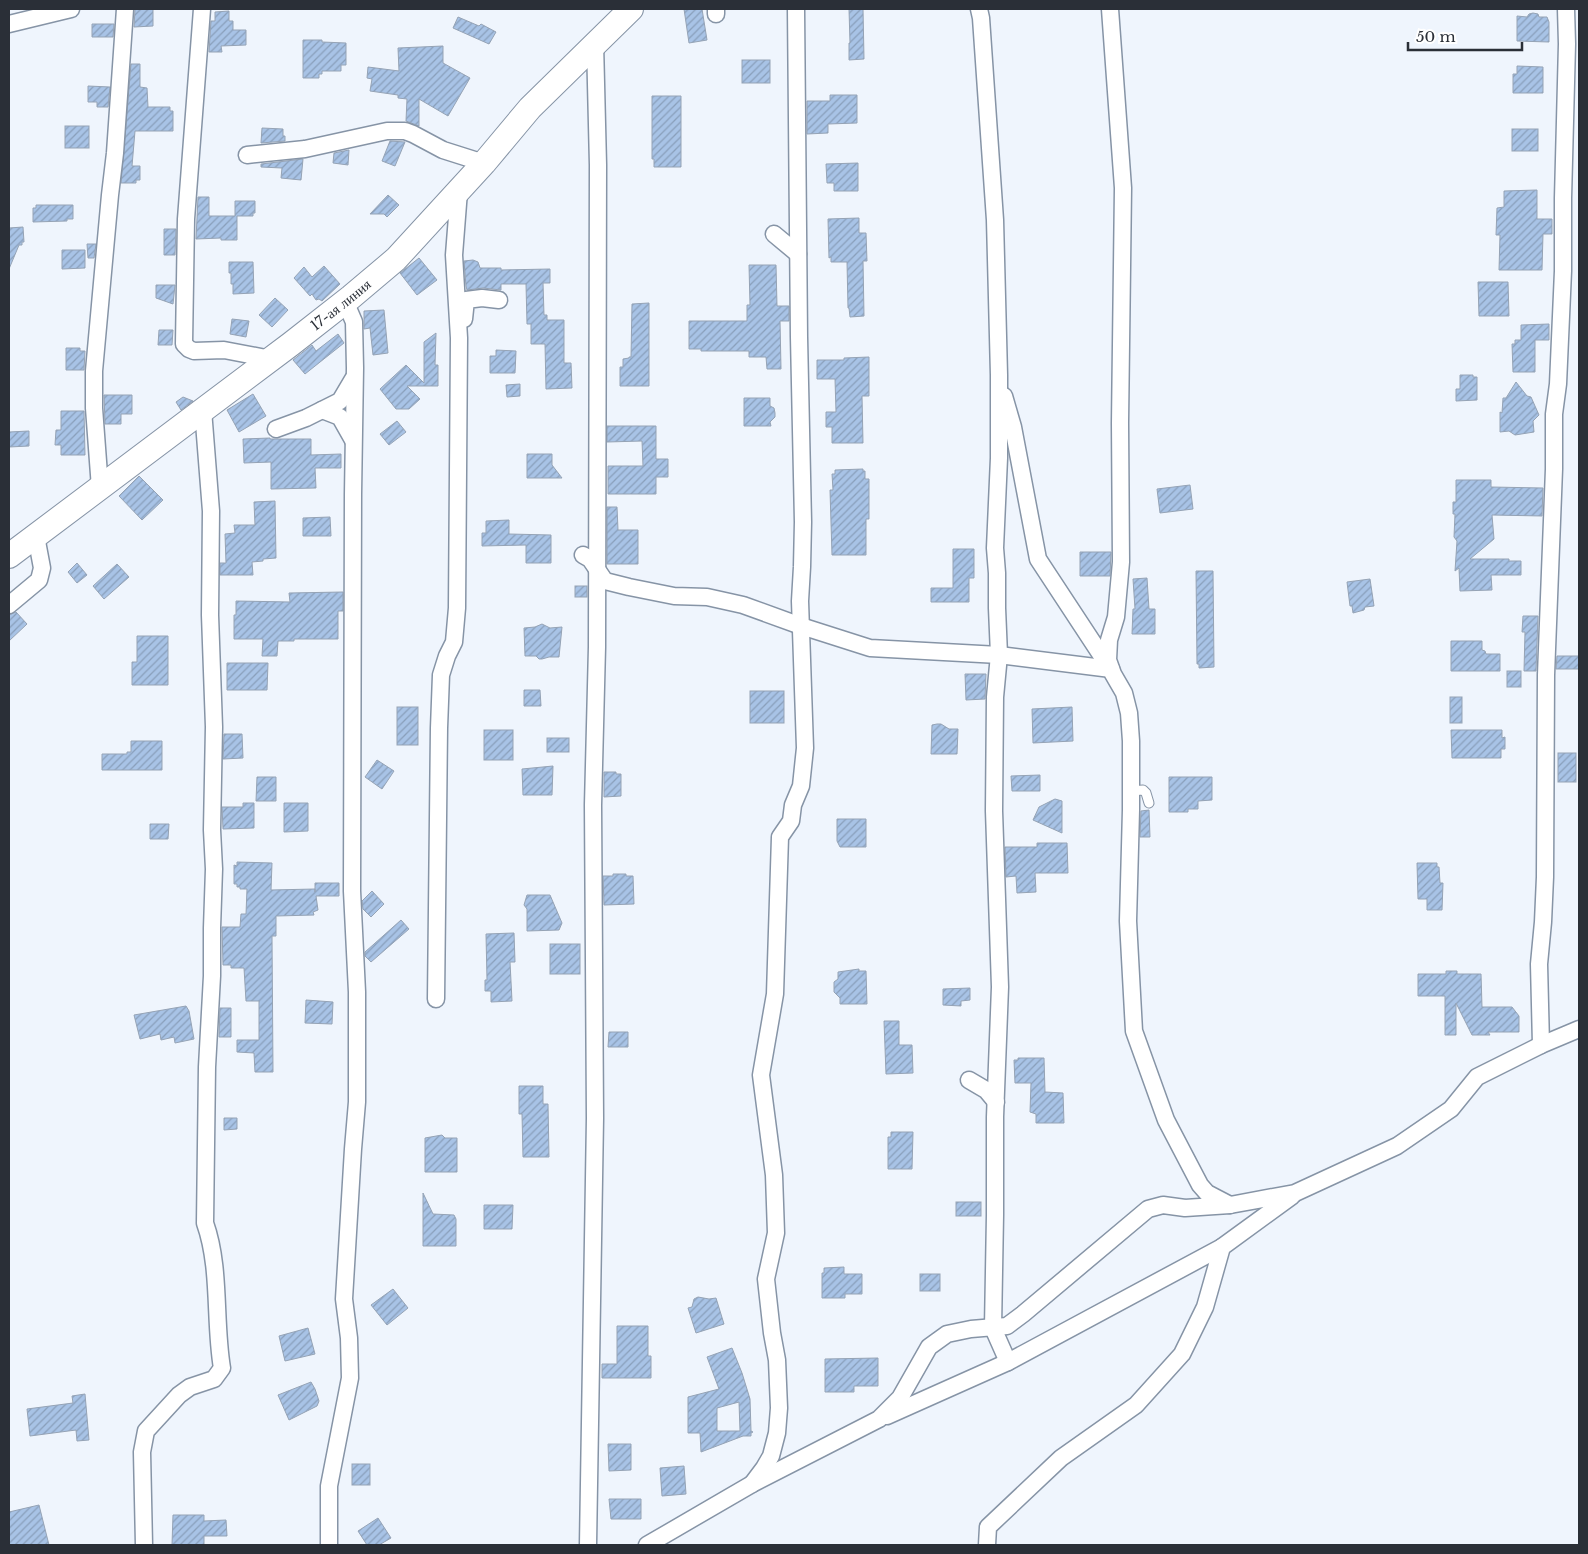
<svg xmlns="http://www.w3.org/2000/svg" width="1588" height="1554" font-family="'Libre Baskerville',serif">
	<defs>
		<pattern id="building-hatch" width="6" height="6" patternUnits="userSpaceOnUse" patternTransform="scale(1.25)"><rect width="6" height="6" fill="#a8c3e6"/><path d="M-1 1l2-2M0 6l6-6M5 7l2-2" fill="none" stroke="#899fbb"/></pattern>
	</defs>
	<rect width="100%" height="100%" fill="#eff5fd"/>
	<g fill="url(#building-hatch)" stroke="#95a3b5" fill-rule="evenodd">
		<polygon points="135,9 153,9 153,26 134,27"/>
		<polygon points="684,9 702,9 707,40 689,43"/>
		<polygon points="849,9 863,9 864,59 849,60 849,43 850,43"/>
		<polygon points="229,11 229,21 233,21 233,30 246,30 246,45 221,46 222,52 209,52 211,21 215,21 215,12"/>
		<polygon points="1533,13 1538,14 1539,17 1547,17 1549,22 1549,42 1517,41 1517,16 1527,17 1529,14"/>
		<polygon points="458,17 479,26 481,24 496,32 489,44 453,28"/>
		<polygon points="92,24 114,24 113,37 92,37"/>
		<polygon points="303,40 322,40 322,42 346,43 346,65 341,65 341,71 322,71 322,74 319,74 319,78 303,78"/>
		<polygon points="443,46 443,63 470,78 448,116 419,99 419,126 406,121 407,99 398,98 398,95 370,91 372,79 367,78 368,67 399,71 398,48"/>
		<rect x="742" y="60" width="28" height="23"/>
		<polygon points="131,64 140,64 140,87 147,88 148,107 170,107 170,111 173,111 173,131 135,131 132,166 140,166 140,180 136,180 136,183 121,183"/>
		<polygon points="1517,66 1543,67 1543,93 1513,93 1513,74 1517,74"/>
		<polygon points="88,86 110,87 108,107 97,107 97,102 88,102"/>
		<polygon points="830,95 857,95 857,123 828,124 828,133 807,134 807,101 830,101"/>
		<polygon points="652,96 681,96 681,167 654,167 654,159 652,159"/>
		<rect x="65" y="126" width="24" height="22"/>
		<polygon points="262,128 283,129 283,136 285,136 285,141 261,143"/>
		<rect x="1512" y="129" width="26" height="22"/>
		<polygon points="390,141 405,142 395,166 382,161"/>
		<polygon points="349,150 348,165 333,163 334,153"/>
		<polygon points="303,159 301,180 281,178 282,168 261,167 261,164"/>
		<polygon points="858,163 858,191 834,191 834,183 827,183 826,164"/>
		<polygon points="1537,190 1537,219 1552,219 1552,234 1543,234 1542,270 1499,270 1500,235 1496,235 1497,208 1504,207 1504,191"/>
		<polygon points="388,195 399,205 387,217 384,214 370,214"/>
		<polygon points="198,197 209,197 209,216 235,216 235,201 255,201 255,213 253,213 253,216 237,216 237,240 221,240 221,238 196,239"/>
		<polygon points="36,205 73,205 73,219 67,219 67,221 33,222 33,208 36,208"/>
		<polygon points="859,218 859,233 866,233 867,261 863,261 864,316 850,317 849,308 848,308 847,262 831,262 831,257 829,258 828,219"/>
		<polygon points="23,227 24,242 22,242 22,245 19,245 9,269 9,228"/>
		<polygon points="164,229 176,229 175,255 164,255"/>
		<polygon points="87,244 96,244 94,258 88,258"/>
		<polygon points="62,250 85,250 85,268 62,269"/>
		<polygon points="419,258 437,280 417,295 400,273"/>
		<polygon points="473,260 478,262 480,268 501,268 501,270 550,269 550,283 543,283 544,315 547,315 547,320 564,320 564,363 571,363 572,388 546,389 545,344 531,344 531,324 527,324 526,284 501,284 501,290 483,288 467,290 466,286 464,261"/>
		<polygon points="229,262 253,262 254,293 233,294 233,284 231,284 231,273 229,273"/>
		<polygon points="749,265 776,265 777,306 789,306 789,321 780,321 781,369 767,369 766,357 749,357 749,351 701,351 701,349 689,349 689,321 747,321 747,305 750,305"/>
		<polygon points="324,266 340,284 322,301 319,299 316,300 312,294 310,296 294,278 304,267 312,277"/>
		<polygon points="1478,282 1508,282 1509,316 1479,316"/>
		<polygon points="156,285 175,285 173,304 156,298"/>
		<polygon points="275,298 288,310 272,327 259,315"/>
		<polygon points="649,303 649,386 620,386 620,367 623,367 623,359 629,358 629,357 631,357 632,304"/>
		<polygon points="384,310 388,353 373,355 370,328 364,329 364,311"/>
		<polygon points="232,319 249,321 246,337 230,334"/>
		<polygon points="1549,324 1549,340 1535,340 1535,372 1513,372 1512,344 1515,344 1515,340 1521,340 1521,325"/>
		<polygon points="159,330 173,330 172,345 158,345"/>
		<polygon points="436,333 435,365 438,365 438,386 407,386 420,399 409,409 396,409 380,389 406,365 424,383 424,342"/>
		<polygon points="338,334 344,343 305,374 293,360 312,345 316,351"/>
		<polygon points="66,348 80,348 80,351 85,351 84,370 66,370"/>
		<polygon points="496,350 516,351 515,373 490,373 490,356 496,356"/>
		<polygon points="869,357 869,396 862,396 863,443 832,443 832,427 826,427 826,412 836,412 835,379 817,379 817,360 844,360 844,358"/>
		<polygon points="1460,375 1473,375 1473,377 1477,377 1477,400 1456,401 1456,389 1460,389"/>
		<polygon points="1516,382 1527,396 1531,397 1539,415 1533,421 1534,432 1515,435 1509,431 1500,432 1500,412 1502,413 1503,398 1506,398"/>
		<polygon points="520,384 520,396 507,397 506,385"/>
		<polygon points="253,394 266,416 239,432 227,410"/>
		<polygon points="104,395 132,395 132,414 121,414 121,424 105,424"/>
		<polygon points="183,397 193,401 181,410 176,402"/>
		<polygon points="744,398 770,398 770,406 774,408 775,413 775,417 770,422 771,426 744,426"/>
		<polygon points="61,411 84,411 85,455 61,455 61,445 55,445 56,430 61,430"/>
		<polygon points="397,421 406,432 389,445 380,434"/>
		<polygon points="607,426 656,426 656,459 668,459 668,477 656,477 656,494 608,494 608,466 643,466 642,441 607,442"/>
		<polygon points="29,431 29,446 9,447 9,432"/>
		<polygon points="270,438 270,439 311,439 311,455 341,454 341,468 315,468 316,488 271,489 271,462 244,463 243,439"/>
		<polygon points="527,454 552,454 552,465 562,478 527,478"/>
		<polygon points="863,469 863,471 865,471 865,479 869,479 869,519 866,519 866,555 832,555 830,490 833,490 832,474 835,474 835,470"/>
		<polygon points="139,476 163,500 142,520 119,496"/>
		<polygon points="1456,480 1491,480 1491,487 1543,488 1542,516 1492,515 1494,539 1470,559 1509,559 1509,561 1521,561 1521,575 1491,575 1492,590 1460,591 1459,568 1455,571 1457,541 1454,537 1455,514 1453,514 1453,502 1456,502"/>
		<polygon points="1190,485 1193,509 1160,513 1157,489"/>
		<polygon points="275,501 276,558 263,559 263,561 252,562 253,575 220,575 220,563 226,563 225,534 235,533 234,525 255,525 254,502"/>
		<polygon points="607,507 617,507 618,530 638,530 638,564 607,564"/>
		<polygon points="330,517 331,536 303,536 303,518"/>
		<polygon points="509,520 509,534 551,535 551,563 526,563 526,545 482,546 482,533 486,533 486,521"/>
		<polygon points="953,549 974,549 974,578 969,578 969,602 931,602 931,588 953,588"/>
		<polygon points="1080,552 1111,552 1110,576 1080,576"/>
		<polygon points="77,563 87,575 77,583 68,572"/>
		<polygon points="117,564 129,577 104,599 93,586"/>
		<polygon points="1196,571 1213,571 1214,667 1199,668 1199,664 1197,664"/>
		<polygon points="1147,578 1149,609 1155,609 1155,634 1132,634 1133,609 1135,609 1133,579"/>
		<polygon points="1370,579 1374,606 1365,607 1364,610 1353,613 1352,606 1350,606 1347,582"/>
		<rect x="575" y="586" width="12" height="11"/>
		<polygon points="343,592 343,611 338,611 338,639 294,639 294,641 278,641 277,656 262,656 263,639 234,639 234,615 236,615 236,601 290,602 289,593"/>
		<polygon points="16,612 27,624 9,641 9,615"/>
		<polygon points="1523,616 1538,616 1536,671 1524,671 1525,632 1522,632"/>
		<polygon points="542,624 550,628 562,627 559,657 549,657 542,659 539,659 536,656 525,656 524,628 535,627"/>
		<polygon points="137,636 168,636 168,685 132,685 132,662 137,662"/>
		<polygon points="1451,641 1482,641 1482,650 1485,651 1486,654 1500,654 1500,671 1451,671"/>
		<polygon points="1557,656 1579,656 1579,669 1556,669"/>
		<polygon points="227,663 268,663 267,690 227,690"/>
		<rect x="1507" y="671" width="14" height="16"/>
		<polygon points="965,674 986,674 985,699 966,700"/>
		<polygon points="524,690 540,690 541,706 524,706"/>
		<rect x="750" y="691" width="34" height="32"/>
		<rect x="1450" y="697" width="12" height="26"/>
		<rect x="397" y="707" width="21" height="38"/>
		<polygon points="1072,707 1073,741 1033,743 1032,709"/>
		<polygon points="937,724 941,724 949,729 958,729 957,754 931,754 932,725"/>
		<rect x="484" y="730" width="29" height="30"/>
		<polygon points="1451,730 1502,730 1502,738 1505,737 1505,749 1501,749 1501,758 1452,758"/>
		<polygon points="224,734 242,734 243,758 223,759"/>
		<rect x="547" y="738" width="22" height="14"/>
		<polygon points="131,741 162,741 162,770 102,770 102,754 127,754 127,752 131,752"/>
		<rect x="1558" y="753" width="18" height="29"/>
		<polygon points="377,760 394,771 382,789 365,777"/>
		<polygon points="553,766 552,795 523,795 522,769"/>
		<polygon points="604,772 616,772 616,774 621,774 621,796 604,797"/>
		<polygon points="1040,775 1040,791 1012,791 1011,776"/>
		<polygon points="257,777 276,777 276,801 256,801"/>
		<polygon points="1169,777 1212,777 1212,800 1198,801 1198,809 1188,809 1188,812 1169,812"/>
		<polygon points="1055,799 1062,801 1062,833 1033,820 1039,807"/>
		<polygon points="243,803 254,803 254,828 223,829 222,807 243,807"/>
		<polygon points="284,803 308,803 308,831 284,832"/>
		<polygon points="1149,810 1150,837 1140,837 1141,811"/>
		<polygon points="837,819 866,819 866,847 840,847 837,841"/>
		<polygon points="150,824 169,824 168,839 150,839"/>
		<polygon points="1037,843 1067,843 1068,873 1035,873 1036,892 1017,893 1016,876 1006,877 1005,847 1037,847"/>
		<polygon points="237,862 272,863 271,890 315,889 315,892 315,883 339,883 339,896 316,896 318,910 313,912 314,915 276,916 276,936 272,936 273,1072 255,1072 254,1053 237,1052 237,1040 259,1040 259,1001 246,1001 244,968 231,968 231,965 223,965 222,927 240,927 241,914 246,914 247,889 240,889 240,887 237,887 237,884 234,884 234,865 237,866"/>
		<polygon points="1417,863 1437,863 1437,867 1439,867 1440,883 1443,883 1442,910 1427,910 1427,899 1418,899"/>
		<polygon points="613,874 626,874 626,876 633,876 634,904 604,905 603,876 613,876"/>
		<polygon points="372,891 384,904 371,917 363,909 362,901"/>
		<polygon points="527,895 550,895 562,923 559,930 527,931 527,909 524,905"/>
		<polygon points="401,920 409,929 371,962 365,956 365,952"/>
		<polygon points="514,933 515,962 510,962 512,1001 491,1002 491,991 485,991 485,980 487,980 486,934"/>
		<rect x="550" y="944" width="30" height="30"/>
		<polygon points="859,969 859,971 866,971 867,1004 840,1004 840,998 834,992 834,982 838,979 838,972"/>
		<polygon points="1446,971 1457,971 1457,974 1481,974 1482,1007 1512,1007 1519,1016 1519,1032 1488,1032 1490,1035 1472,1035 1456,1003 1456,1035 1445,1035 1445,996 1418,996 1418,974 1446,974"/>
		<polygon points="970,988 970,1000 961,1001 961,1006 943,1005 943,989"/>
		<polygon points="306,1000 333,1002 332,1024 305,1023"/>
		<polygon points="186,1006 189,1011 194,1039 175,1043 174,1037 161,1040 160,1034 140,1039 134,1015"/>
		<polygon points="220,1008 231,1008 231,1037 219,1037"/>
		<polygon points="884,1021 899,1021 899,1045 912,1045 913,1073 886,1074"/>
		<polygon points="609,1032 628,1032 628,1047 608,1047"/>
		<polygon points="1018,1058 1044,1058 1045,1092 1063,1093 1064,1123 1036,1123 1036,1114 1030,1112 1031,1083 1015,1083 1014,1060 1018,1060"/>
		<polygon points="519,1086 543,1086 543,1104 548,1104 549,1157 523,1157 522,1114 519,1114"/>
		<polygon points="224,1118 237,1118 237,1129 224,1130"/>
		<polygon points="891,1132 913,1132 912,1169 888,1169 888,1137 891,1137"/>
		<polygon points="442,1135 445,1138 457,1138 457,1172 425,1172 425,1138"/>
		<polygon points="423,1193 433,1214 454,1215 456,1219 456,1246 423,1246"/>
		<rect x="956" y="1202" width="25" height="14"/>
		<polygon points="484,1205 513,1205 512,1229 484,1229"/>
		<polygon points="844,1267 844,1274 862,1274 862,1294 845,1294 845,1298 822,1298 822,1273 824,1273 824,1268"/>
		<rect x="920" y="1274" width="20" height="17"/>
		<polygon points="393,1289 408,1308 387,1325 371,1305"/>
		<polygon points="698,1297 709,1299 716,1298 724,1324 696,1333 688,1308 692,1307 694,1299"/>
		<polygon points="617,1326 648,1326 648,1356 651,1356 651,1378 602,1378 602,1364 617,1364"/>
		<polygon points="308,1328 315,1354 285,1361 279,1336"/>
		<path d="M732,1348L742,1373L750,1399H749H750L751,1431L753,1432L751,1433V1436H743L701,1452L700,1433H688V1397L719,1389L707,1357ZM739,1402L740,1431H717V1408Z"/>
		<polygon points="878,1358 878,1386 854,1386 854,1392 825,1392 825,1359"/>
		<polygon points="311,1382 315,1389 319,1401 317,1406 289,1420 278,1395"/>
		<polygon points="85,1394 89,1440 77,1441 76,1430 30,1436 27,1409 73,1403 72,1396"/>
		<polygon points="608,1444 631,1444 631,1470 609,1471"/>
		<rect x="352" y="1464" width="18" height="21"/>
		<polygon points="684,1466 686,1494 662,1496 660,1468"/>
		<polygon points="609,1499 641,1499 641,1519 611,1519"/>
		<polygon points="39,1505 49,1545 9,1545 9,1512"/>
		<polygon points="173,1515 204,1515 204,1521 226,1520 227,1536 204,1536 204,1545 172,1545"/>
		<polygon points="378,1518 391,1538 379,1545 367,1545 358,1531"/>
	</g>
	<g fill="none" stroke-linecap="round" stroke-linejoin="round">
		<g stroke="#8694a6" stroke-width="11">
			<polyline id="lane" points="1131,791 1143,790 1146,793 1149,803"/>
		</g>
		<g stroke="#8694a6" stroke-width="19">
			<g id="street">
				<polyline points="202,9 186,219 184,344 189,349 194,351 224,350 271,359"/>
				<polyline points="979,9 981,18 995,220 999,375 999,458 995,548 997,573 997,608 999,655 995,697 994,811 1000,987 995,1117 995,1215 993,1328 1008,1362 1222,1247"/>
				<polyline points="1110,9 1123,188 1120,423 1121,562 1116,617 1109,640 1108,660 1113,674 1124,693 1129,713 1131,741 1131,810 1128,921 1134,1031 1166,1120 1200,1185 1207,1193 1230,1205"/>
				<polyline points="716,14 716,9"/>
				<polyline points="9,24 71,9"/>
				<polyline points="247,155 305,149 387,131 405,131 413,134 443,150 484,163"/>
				<polyline points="774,234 798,254"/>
				<polyline points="464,319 466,300 482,298 499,300"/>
				<polyline points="1004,396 1013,427 1038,559 1109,667"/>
				<polyline points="322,410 340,417 353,440"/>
				<polyline points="276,429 306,418 340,401 353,379"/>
				<polyline points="100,488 94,408 94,371 110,195 115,153 125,9"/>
				<polyline points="583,555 590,559 605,581 629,587 674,596 707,597 743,605 801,626 870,648 999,655 1111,669"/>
				<polyline points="9,605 39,580 42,568 36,536"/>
				<polyline points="436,999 439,728 441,675 447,656 454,642 457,608 459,338 454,255 459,191"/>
				<polyline points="1541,1045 1539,964 1543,922 1545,877 1546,675 1554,469 1554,414 1558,384 1563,271 1563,198 1567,44 1566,9"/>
				<polyline points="969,1080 986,1090 996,1102"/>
				<polyline points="887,1416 1008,1362"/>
				<polyline points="752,1484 764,1468 771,1456 777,1433 779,1408 777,1360 772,1333 766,1279 776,1233 774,1175 761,1075 775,994 780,837 791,821 793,805 801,786 805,748 800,601 802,567 803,522 799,337 796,9"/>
				<path d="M144,1545L142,1452L146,1431L179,1395L190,1387L214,1379L222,1368C214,1321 221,1268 205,1223L207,1067L212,976V928L214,869L212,830L214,727L210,615L211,511L203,410"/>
				<polyline points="329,1545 329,1486 350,1378 349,1338 344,1299 353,1149 357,1102 357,992 352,891 353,494 355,368 354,322 345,301"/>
				<polyline points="588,1545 595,1118 593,805 597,647 598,165 595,43"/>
				<polyline points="647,1545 752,1484 879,1419 900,1398 929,1347 947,1334 971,1329 1007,1326 1023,1314 1148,1209 1163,1205 1185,1208 1230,1205 1295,1193 1397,1146 1451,1109 1477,1077 1541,1045 1579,1029"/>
				<polyline points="987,1545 988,1527 1061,1458 1136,1405 1182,1354 1205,1307 1222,1247 1292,1196"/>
			</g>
		</g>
		<g stroke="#8694a6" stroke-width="26">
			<g id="secondary">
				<path id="s1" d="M9,556L291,344L351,297L396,259L484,163L530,108L631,9"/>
			</g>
		</g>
		<use href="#lane" stroke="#fff" stroke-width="9"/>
		<use href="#street" stroke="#fff" stroke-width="16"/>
		<use href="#secondary" stroke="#fff" stroke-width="24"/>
	</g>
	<g text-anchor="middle" stroke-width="4" stroke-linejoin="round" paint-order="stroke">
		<g font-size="14" fill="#2a2f37" stroke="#fff">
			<text dy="5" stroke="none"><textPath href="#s1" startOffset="416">17-ая линия</textPath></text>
		</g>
	</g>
	<rect width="1588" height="1554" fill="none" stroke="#2a2f37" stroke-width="20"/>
	<path d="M1408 42v8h114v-8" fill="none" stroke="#2a2f37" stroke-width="2.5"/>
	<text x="1416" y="42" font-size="15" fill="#2a2f37" stroke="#ffffff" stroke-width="4" paint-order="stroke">50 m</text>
</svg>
